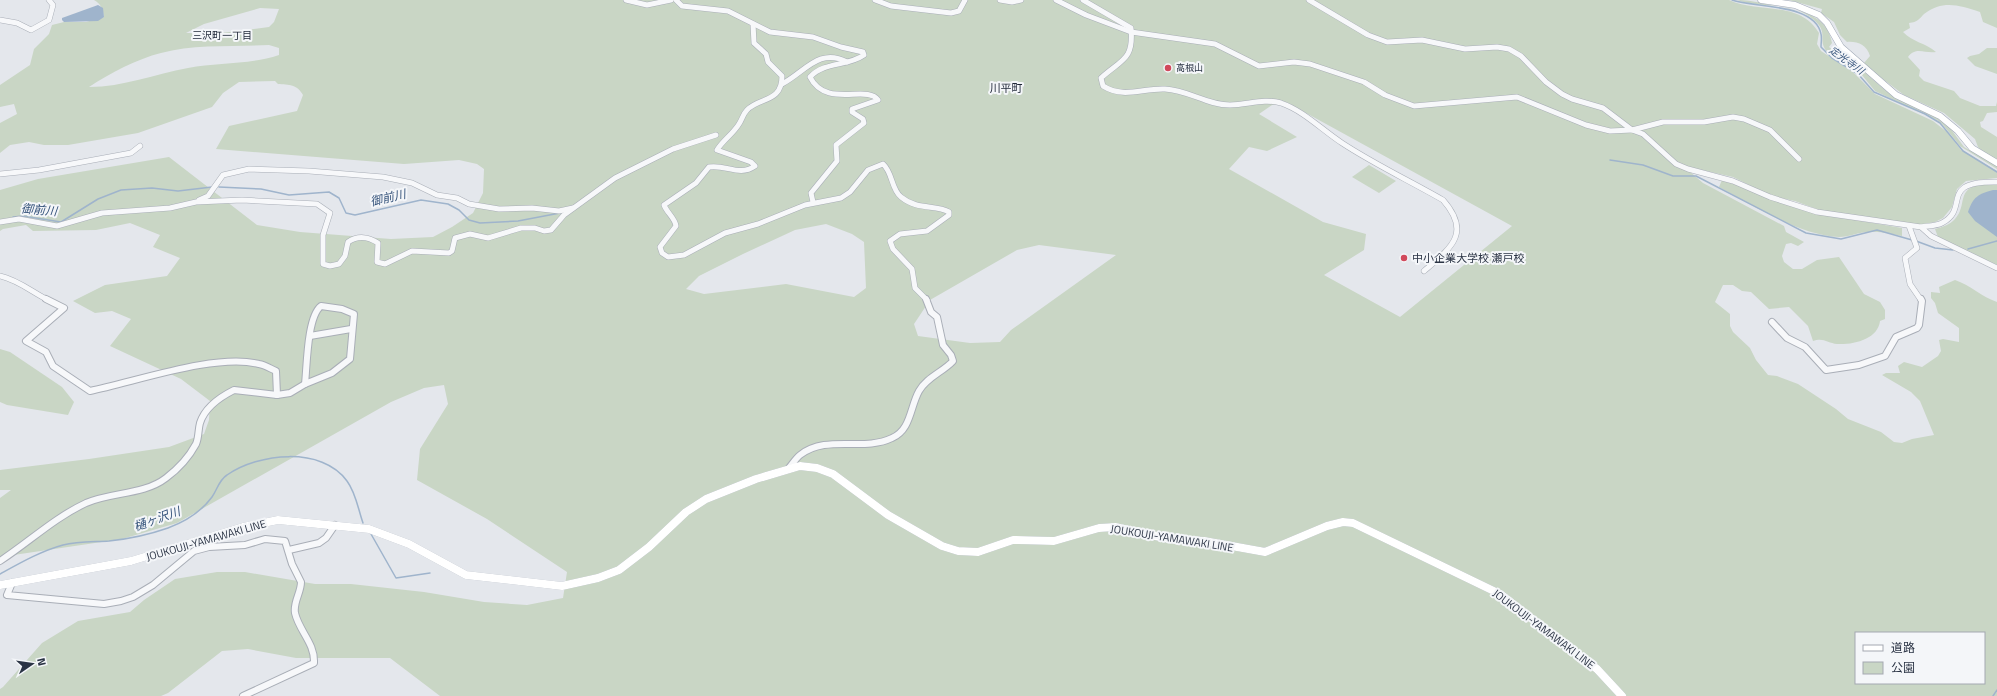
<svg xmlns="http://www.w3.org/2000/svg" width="1997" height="696" font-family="'Titillium Web','Noto Sans JP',sans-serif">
	<rect width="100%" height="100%" fill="#e4e7ec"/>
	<g fill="#c9d6c5" fill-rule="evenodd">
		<path d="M94,0H1729C1760,14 1799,0 1819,33L1817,44L1821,51L1853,72L1875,94L1933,121L1947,132L1961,150L1997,171V178L1966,181L1957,189L1952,207L1943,218L1935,222L1918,225L1819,210L1795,201L1771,196L1733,177L1693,168L1689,171L1703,183L1784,226L1786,232L1804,242L1798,246L1791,243L1786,244L1782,256L1784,262L1793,269H1802L1817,260L1839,257L1864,294L1880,302L1885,310V319L1880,321C1878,339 1854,345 1837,344C1828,343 1823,337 1813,341L1808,326L1789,307L1769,309L1751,292L1742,291L1733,285H1723L1715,302L1730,314V326L1733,332L1750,348L1756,360L1768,375L1777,376L1798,384L1836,409L1848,419L1881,432L1894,442L1902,443L1912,439L1934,435L1920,401L1911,392L1882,375L1886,373H1900L1898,366L1904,362L1922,367L1938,356L1941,351L1939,340L1943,339L1959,342V328L1938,313L1935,303L1931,298V292L1940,293L1939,287L1955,280C1970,285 1982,297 1997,302V696H440L390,658H296L248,649L222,651L168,693L161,696H0V689L3,687L42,643L78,621L130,612L144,600L175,579L217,572H245L315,584H351L424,592L484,602L527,605L563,598L567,572L487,519L417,480L420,449L448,404L444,385L424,388L391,402L177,523L122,539L0,557V498L11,490H0V470L89,459L169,447L204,434L209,420L210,401L181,379L110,346L131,319L112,311L95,313L73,301L105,285L167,276L180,258L153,247L160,235L130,223L96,230L33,231L26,225L3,229L0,231V190L38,179L169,157L257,225L300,232L391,239L433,237L452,227L473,213L483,193L484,169L477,164L459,160L404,164L216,149L229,126L297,111L303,95C297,84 289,85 278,84L275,81L239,82L223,93L212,107L138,133L68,145H44L29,142L10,145L0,153V123L17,114L14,104L0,107V85L30,65L34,49L49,34L52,25L64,22H86L104,17C103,9 101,4 94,0ZM260,8L279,9L274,22L269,27L221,33H186L204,24ZM269,45L279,48V55C249,65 218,62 188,68C155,74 123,87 89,87C110,73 137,59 161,53C194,44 235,47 269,45ZM1286,102L1512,226L1400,317L1324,275L1364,250L1366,234L1323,222L1229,169L1249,147L1267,151L1297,137L1259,114L1272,105ZM826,224L852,234L864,242L866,288L854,297L786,284L704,294L686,289L699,276L743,254L795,230ZM1039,245L1116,255L1011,330L1000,342L970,343L918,336L914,324L930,300L1017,250ZM1856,633H1984V683H1856Z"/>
		<path d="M1737,0C1746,0 1752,1 1761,3C1788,10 1826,8 1832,43L1829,47L1837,53L1834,57L1836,60C1813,43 1829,37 1818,24C1799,1 1762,9 1737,0Z"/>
		<path d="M1789,0H1997V28L1983,22L1980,12C1958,5 1943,0 1924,14C1919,19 1918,22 1909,23L1910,28L1903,32C1912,42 1926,43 1936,52C1925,54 1916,46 1908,57L1920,70L1919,76L1924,81L1954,91L1960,98L1980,106H1996L1997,102V112L1987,113L1983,121L1980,122L1981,127L1997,137V160L1985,154L1978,147L1975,139L1944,113L1904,95L1867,67L1864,63L1870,56C1867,45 1857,41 1847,42L1840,35L1834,22L1821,13L1822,9Z"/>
		<polygon points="1987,48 1997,48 1997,74 1975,66 1967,58 1970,56 1979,54"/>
		<polygon points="1848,61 1855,64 1886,91 1940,119 1948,125 1964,147 1997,166 1997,169 1960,146 1943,125 1937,120 1875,91 1862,75 1841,62"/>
		<polygon points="1369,165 1396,181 1379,193 1352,177"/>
		<path d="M1722,180L1820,214L1902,228V236C1891,234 1881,231 1869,232C1859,232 1849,237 1839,237C1801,236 1752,205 1719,187Z"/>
		<path d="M1982,184H1997V265L1938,237L1935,229C1942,227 1950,225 1955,219C1968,205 1955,189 1982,184Z"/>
		<polygon points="0,349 10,352 62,387 74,402 68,415 7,405 0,402"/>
	</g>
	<g fill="#9fb4cc">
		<polygon points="98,5 103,8 104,17 98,21 64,22 62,20 62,18"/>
		<path d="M1993,190H1997V237L1975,221L1968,212C1973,197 1978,194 1993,190Z"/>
	</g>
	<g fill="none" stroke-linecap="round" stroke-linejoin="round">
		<g stroke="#9fb4cc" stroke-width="1.5">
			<path d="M1732,0C1755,8 1815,3 1821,34C1822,38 1821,43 1821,47L1832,58L1858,74L1874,92L1925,114L1940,123L1963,151L1997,172"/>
			<polyline points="1610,160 1643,165 1673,176 1696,176 1806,233 1841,239 1877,230 1912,240"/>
			<polyline points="219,187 261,189 289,195 329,192 339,198 346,213 355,215 421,200 448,204 459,210 469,220 480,223 518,221 560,213"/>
			<polyline points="13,217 23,216 61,222 98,199 121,190 152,188 178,191 212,187"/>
			<polyline points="1916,241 1935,248 1953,250"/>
			<polyline points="1968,249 1997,241"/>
			<polyline points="371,534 396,578 430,573"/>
			<path d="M0,574C20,563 41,551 63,545C78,541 93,542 109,541C129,539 148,535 168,528C184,522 201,512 212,497C217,490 219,480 227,475C258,453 322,446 347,481C356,493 358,509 363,523"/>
			<polyline points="1993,696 1997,690"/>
		</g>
		<g stroke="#a9aeb7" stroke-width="6">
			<g id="minor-far1">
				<polyline points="626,0 647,5 671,0"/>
				<path d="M676,0L682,6L728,11L770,32L813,37L841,47L863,52L864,55C847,67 825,61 810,77C826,109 867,84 878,100L852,109V112L863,119L864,123L836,145L837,161L811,193L813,202"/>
				<polyline points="875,0 891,6 951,13 959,11 965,0"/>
				<polyline points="1000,0 1012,2 1021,0"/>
				<polyline points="1056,0 1086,15 1131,32 1215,44 1259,66 1294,62 1310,64 1364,82 1385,95 1414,106 1517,97 1586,125 1610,131 1632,130 1663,122 1704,122 1733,117 1744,119 1770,130 1799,159"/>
				<path d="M1083,0L1131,28C1134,60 1122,59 1101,78L1103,86C1124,99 1142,88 1165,89C1188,90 1207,105 1230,105C1248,105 1263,98 1281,103C1304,111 1322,130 1342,143C1374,164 1410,181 1443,200C1472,233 1451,248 1424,271"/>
				<polyline points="1309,0 1368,35 1387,42 1422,40 1465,49 1497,47 1509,49 1521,56 1546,82 1562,94 1572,99 1603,108 1632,130 1643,134 1676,164 1688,169 1733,181 1770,197 1817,212 1921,227 1931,236 1997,268"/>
				<polyline points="0,20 17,23 31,30 49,20 53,5 49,0"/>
				<path d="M753,24L754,43L766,54L768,62L782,76C782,103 759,97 747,110C743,114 742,120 739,124C733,134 723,140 717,150L751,162L755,166C739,177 726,164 709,167L696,183L664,205C667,213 675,218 676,226L660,247L662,253L668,257L684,255L725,233L758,224L805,205L841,198L850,192L868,170L883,164C893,173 891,189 901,197C918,211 936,204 949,212V215L927,231L900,234L890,241L893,249L912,269L915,288L927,300"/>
				<path d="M782,84C805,72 819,47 847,62"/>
				<polyline points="0,174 39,170 131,153 140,146"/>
				<polyline points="199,200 208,196 223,175 249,169 309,171 383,177 412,183 437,195 457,198 469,204 499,209 532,208 559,211 573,208"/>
				<path d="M0,222L19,219L57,226L102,213L170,208L196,202L242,200L317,204L330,213L323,235V264L330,266L339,264L345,256L348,242C358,235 369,237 378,243L377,262L385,264L412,251L449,253L452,251L455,238L470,234L488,238L521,228H535L544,231L551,230L564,215L615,178L673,149L716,135"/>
				<polyline points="1909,226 1917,248 1905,258 1910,284 1921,300"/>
				<path d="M1921,227C1928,226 1936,226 1942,223C1971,208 1937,181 1997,182"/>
				<path d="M0,276C18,280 32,292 48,300"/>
			</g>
		</g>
		<g stroke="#a9aeb7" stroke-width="8">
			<g id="minor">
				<path d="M46,299L64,308L26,341L46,352L53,366L90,391C135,382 215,353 259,364C265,365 271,369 276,371L277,395"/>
				<path d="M321,306L342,309L354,314L350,359L332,373L305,384C307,366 307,317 321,306Z"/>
				<polyline points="1772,322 1787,338 1805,347 1826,370 1859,365 1885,356 1896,337 1917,328 1919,325 1922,301 1921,299"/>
				<polyline points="310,336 351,329"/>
				<path d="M788,469C792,465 795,459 800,455C827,434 863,452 892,438C911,430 910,407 919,391C927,377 943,372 953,361L951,355L943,345L937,317L931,312L926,299"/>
				<polyline points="289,550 319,543 326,538 335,525"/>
				<path d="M0,561C29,542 54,518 86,503C111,492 144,495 166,478C178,469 189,457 196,444C199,437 198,430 200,423C205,407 220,397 234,390L277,395L290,393L305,384"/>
				<path d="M12,583L7,595L104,604L121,601L133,597L153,585L194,551L209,547L245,545L265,539L285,541L292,564L301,582C301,593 293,602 295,613C299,631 315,643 314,663L243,696"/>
			</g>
		</g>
		<g stroke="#a3abb8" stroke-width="7">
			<polyline id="major-far1" points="1761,0 1795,5 1819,15 1827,23 1841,47 1896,95 1940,116 1958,131 1972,148 1997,163"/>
		</g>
		<g stroke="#a3abb8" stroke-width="8">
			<polyline id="major" points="0,585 131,561 243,527 278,520 369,529 409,544 466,575 562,586 598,578 619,570 649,547 686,512 706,499 756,479 800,466 817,468 833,474 888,515 942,546 958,551 978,552 1013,540 1054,541 1099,528 1115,527 1169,539 1204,541 1265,552 1327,526 1343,522 1353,523 1500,594 1597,669 1622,696"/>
		</g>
		<use href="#minor-far1" stroke="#f7f8fa" stroke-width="5"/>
		<use href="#minor" stroke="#f7f8fa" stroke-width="6"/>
		<use href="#major-far1" stroke="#fff" stroke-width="6"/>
		<use href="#major" stroke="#fff" stroke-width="8"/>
	</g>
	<g fill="#d1495b" stroke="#f4f6f9" stroke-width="1.5">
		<circle cx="1168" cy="68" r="4"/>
		<circle cx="1404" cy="258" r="4"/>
	</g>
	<g text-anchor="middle" stroke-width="4" stroke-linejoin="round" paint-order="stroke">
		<g font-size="9" fill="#2b3445" stroke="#f4f6f9" text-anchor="start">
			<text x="1176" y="71">高根山</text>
		</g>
		<g font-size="10" fill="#1d2536" stroke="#f4f6f9">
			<text x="222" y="39">三沢町一丁目</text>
		</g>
		<g font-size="10" font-style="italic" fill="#34527a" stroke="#f4f6f9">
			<text transform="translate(1847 60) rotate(36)" y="4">定光寺川</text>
		</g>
		<g font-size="11" fill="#1d2536" stroke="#f4f6f9">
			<text x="1006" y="92">川平町</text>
		</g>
		<g font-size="11" fill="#2b3445" stroke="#f4f6f9" text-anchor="start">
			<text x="1412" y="262">中小企業大学校 瀬戸校</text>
		</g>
		<g font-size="11" fill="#2b3445" stroke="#f4f6f9">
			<text transform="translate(1172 538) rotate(9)" y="4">JOUKOUJI-YAMAWAKI LINE</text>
			<text transform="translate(206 540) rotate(-16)" y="4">JOUKOUJI-YAMAWAKI LINE</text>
			<text transform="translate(1544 629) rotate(37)" y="4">JOUKOUJI-YAMAWAKI LINE</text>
		</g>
		<g font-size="12" font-style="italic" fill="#34527a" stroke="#f4f6f9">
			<text transform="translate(388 198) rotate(-13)" y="4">御前川</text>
			<text transform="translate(39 210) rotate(5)" y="4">御前川</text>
			<text transform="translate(157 519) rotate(-20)" y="4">樋ヶ沢川</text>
		</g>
	</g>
	<rect x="1855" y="632" width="130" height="52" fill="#f4f6f9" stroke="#a4a8b1"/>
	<rect x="1863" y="645" width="20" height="6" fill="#ffffff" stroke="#a4a8b1"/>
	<text x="1891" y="652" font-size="12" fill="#2b3445">道路</text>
	<rect x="1863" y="662" width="20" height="12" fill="#c9d6c5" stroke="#a4a8b1"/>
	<text x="1891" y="672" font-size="12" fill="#2b3445">公園</text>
	<g transform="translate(32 664) rotate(77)" stroke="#f4f6f9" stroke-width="3" paint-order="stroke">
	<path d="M0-3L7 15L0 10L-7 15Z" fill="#2b3445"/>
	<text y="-6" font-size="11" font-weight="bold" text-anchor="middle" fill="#2b3445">N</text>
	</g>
</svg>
